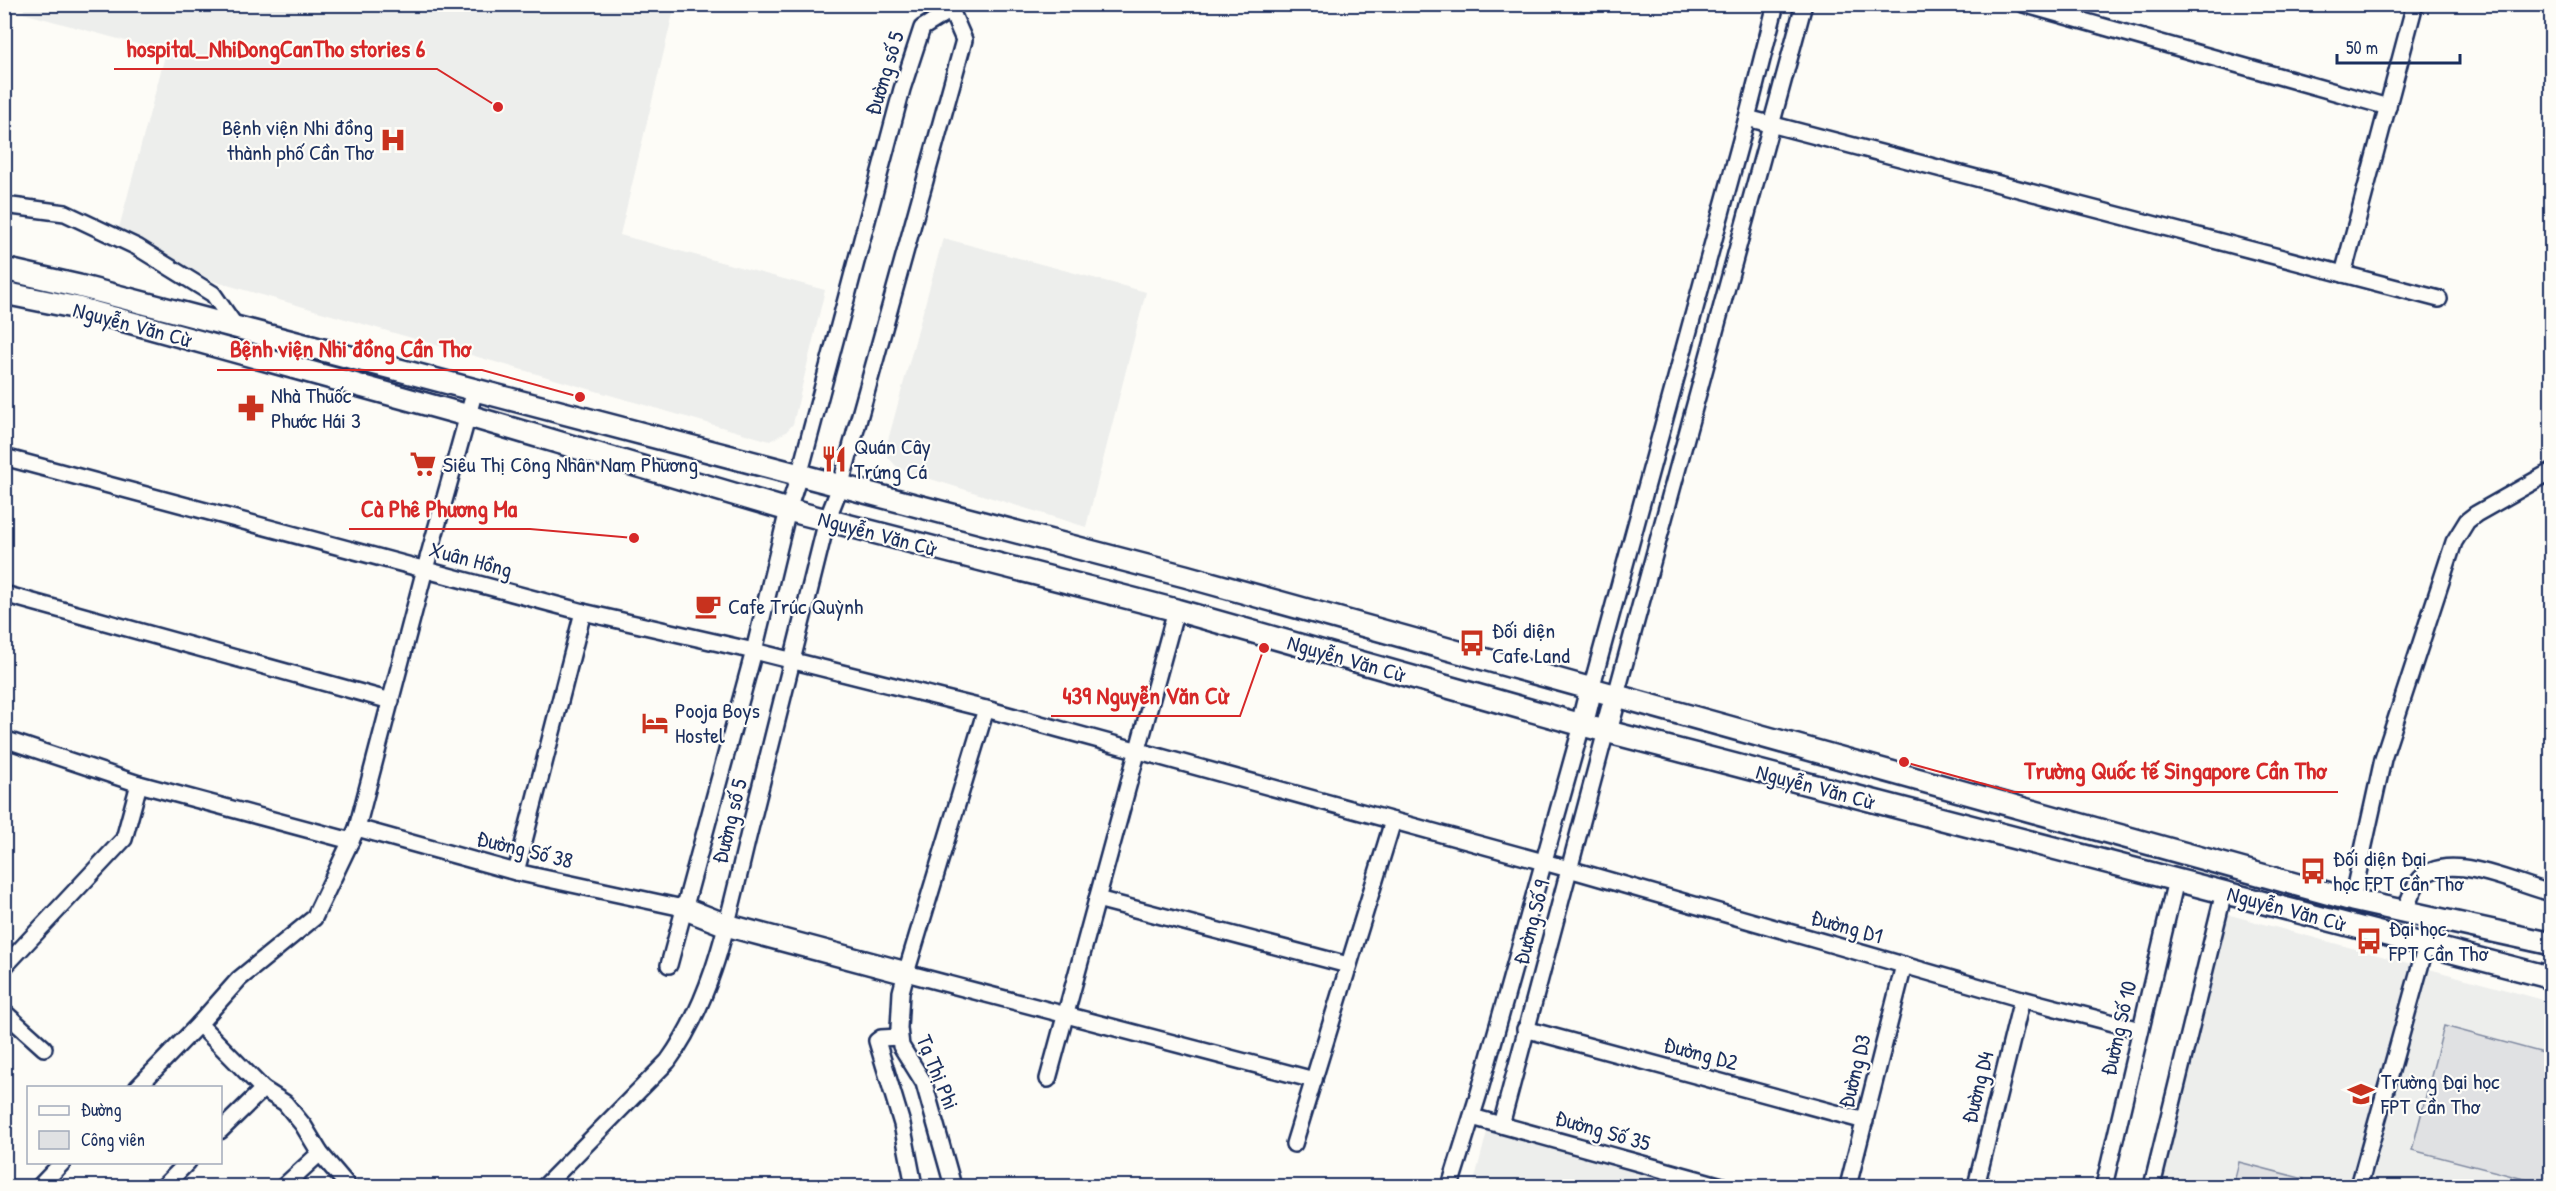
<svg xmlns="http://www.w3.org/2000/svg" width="2556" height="1191" font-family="'Patrick Hand',sans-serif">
	<rect width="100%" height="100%" fill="#fdfcf7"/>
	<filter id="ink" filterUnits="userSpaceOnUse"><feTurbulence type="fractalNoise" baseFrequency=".0167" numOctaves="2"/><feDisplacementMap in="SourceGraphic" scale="12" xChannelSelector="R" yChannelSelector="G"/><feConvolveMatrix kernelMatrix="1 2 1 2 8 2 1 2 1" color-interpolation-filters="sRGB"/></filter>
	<g filter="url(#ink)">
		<g fill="#edeeec">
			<polygon points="25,5 675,5 620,235 825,290 793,424 786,432 770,441 213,281 119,228 166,52 23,13"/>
			<polygon points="943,238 1146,292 1086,527 908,472 896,466 888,457 887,444"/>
			<polygon points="2219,912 2551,1002 2551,1186 2146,1186"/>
			<polygon points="1489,1124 1720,1186 1473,1186"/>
		</g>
		<g fill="#e0e1e3" stroke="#7e88a0" stroke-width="1.5">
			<polygon points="2444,1026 2551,1055 2551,1186 2412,1150"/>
			<polygon points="2239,1162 2304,1179 2302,1186 2233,1186"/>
		</g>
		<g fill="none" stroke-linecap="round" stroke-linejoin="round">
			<g stroke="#1b2f5e" stroke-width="20">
				<g id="street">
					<polyline points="2023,4 2388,107"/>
					<polyline points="1747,118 2439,299"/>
					<polyline points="4,205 65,213 137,247 213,294 236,327"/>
					<polyline points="2343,274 2415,4"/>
					<polyline points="4,457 583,612 754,651 986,709 1569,869 2022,999 2140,1030"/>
					<polyline points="4,594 391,701"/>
					<polyline points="1591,689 1747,118 1776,4"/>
					<polyline points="1616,695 1804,4"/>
					<polyline points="4,739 139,784 124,839 4,967"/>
					<polyline points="139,784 351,841"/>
					<polyline points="357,828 516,872 683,908"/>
					<polyline points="516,872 583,612"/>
					<polyline points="1097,899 1348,965"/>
					<polyline points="2352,900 2383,759 2454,542 2467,521 2476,514 2552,471"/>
					<path d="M2404,911C2409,902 2412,890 2418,882C2443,846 2519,886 2552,893"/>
					<polyline points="669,965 754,651 788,510 799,476 902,89 922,28 951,10"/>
					<polyline points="906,973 1314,1080"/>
					<polyline points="4,1012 44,1048"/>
					<polyline points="199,1024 239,979 314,918 357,828 425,569 475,390"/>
					<polyline points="1525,1029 1865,1121"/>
					<polyline points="899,1037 881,1038 877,1041 902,1124 914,1186"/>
					<polyline points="1048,1079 1176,610"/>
					<polyline points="137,1088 199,1024 263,1089 285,1103 303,1125 320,1153 348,1186"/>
					<polyline points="1472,1117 1722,1186"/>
					<polyline points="1501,1125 1606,731"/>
					<polyline points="220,1131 263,1089"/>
					<polyline points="1294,1144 1393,821"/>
					<polyline points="40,1186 63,1162"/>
					<polyline points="164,1186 188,1162"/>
					<polyline points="284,1186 320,1153"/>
					<path d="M545,1186L668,1061C718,992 731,902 752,821C777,721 802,621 827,520L840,487L964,40L951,10"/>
					<polyline points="953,1186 924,1083 901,1046 899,1028 901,992 906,973 986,709"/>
					<polyline points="1450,1186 1479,1093 1582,725"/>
					<polyline points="1848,1186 1904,965"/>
					<polyline points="1976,1186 2022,999"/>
					<polyline points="2104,1186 2176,880"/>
					<polyline points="2152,1186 2224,892"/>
					<polyline points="2359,1186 2426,945"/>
				</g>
			</g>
			<g stroke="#1b2f5e" stroke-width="26">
				<g id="secondary">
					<polyline points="4,269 79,286 1185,576 2352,900 2552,944"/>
					<polyline points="4,293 78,308 469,416 788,510 1176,610 1582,725 2552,978"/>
					<polyline points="1582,725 1591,689"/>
					<polyline points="1606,731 1616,695"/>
					<polyline points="683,908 726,925 906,973"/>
				</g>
			</g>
			<use href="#street" stroke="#fdfcf7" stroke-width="15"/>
			<use href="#secondary" stroke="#fdfcf7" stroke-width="21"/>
		</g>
	</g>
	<defs>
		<g id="hospital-bare" transform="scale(2.07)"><path d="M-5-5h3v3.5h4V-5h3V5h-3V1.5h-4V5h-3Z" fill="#c8321e" stroke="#fdfcf7" stroke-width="2.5" paint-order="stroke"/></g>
		<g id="pharmacy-bare" transform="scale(2.07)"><path d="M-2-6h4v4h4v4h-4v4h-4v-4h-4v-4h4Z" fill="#c8321e" stroke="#fdfcf7" stroke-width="2.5" paint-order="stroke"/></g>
		<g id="restaurant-bare" transform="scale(2.07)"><path d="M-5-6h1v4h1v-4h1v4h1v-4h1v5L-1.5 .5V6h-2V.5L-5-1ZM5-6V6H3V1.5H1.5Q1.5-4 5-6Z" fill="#c8321e" stroke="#fdfcf7" stroke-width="2.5" paint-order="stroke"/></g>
		<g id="supermarket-bare" transform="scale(2.07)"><path d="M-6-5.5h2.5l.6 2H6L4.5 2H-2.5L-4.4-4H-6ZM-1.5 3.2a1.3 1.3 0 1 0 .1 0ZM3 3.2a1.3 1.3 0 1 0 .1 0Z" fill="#c8321e" stroke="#fdfcf7" stroke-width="2.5" paint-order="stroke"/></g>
		<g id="cafe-bare" transform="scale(2.07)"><path d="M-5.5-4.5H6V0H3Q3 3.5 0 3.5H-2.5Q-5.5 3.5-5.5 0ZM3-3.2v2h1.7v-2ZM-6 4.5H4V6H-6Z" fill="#c8321e" stroke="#fdfcf7" stroke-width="2.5" paint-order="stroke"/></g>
		<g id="bus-bare" transform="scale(2.07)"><path d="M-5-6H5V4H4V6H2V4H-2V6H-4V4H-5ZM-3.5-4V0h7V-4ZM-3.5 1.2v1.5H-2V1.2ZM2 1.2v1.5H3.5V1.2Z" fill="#c8321e" stroke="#fdfcf7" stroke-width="2.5" paint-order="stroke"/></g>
		<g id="hotel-bare" transform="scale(2.07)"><path d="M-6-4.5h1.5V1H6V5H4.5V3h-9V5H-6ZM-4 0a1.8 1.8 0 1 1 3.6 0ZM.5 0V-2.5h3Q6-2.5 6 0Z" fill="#c8321e" stroke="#fdfcf7" stroke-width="2.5" paint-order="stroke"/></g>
		<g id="university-bare" transform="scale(2.07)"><path d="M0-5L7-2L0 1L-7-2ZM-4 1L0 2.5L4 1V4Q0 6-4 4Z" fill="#c8321e" stroke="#fdfcf7" stroke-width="2.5" paint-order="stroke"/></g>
	</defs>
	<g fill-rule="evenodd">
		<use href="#hospital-bare" x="393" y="140"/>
		<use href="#pharmacy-bare" x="251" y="408"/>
		<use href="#restaurant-bare" x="834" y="459"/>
		<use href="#supermarket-bare" x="423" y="464"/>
		<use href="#cafe-bare" x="708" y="606"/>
		<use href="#bus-bare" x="1472" y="643"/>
		<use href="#hotel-bare" x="655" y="723"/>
		<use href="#bus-bare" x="2313" y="871"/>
		<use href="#bus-bare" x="2369" y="941"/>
		<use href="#university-bare" x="2361" y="1094"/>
	</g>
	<g text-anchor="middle" stroke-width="4.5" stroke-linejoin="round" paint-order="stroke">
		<g font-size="22" fill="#1b2f5e" stroke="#fdfcf7">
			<text transform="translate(884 73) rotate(-73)" y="8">Đường số 5</text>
			<text transform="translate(132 324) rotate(15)" y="8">Nguyễn Văn Cừ</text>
			<text transform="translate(877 533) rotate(15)" y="8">Nguyễn Văn Cừ</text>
			<text transform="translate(471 559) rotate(15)" y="8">Xuân Hồng</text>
			<text transform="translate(1346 658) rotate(16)" y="8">Nguyễn Văn Cừ</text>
			<text transform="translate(1815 786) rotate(15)" y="8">Nguyễn Văn Cừ</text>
			<text transform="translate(729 821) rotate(-76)" y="8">Đường số 5</text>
			<text transform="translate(525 849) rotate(14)" y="8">Đường Số 38</text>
			<text transform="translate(2286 908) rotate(15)" y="8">Nguyễn Văn Cừ</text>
			<text transform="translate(1531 922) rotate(-75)" y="8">Đường Số 9</text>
			<text transform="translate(1847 926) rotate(16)" y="8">Đường D1</text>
			<text transform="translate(2118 1028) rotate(-77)" y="8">Đường Số 10</text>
			<text transform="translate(1701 1053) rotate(15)" y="8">Đường D2</text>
			<text transform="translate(1854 1071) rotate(-76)" y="8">Đường D3</text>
			<text transform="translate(938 1072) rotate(68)" y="8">Tạ Thị Phi</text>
			<text transform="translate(1977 1087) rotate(-76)" y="8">Đường D4</text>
			<text transform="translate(1603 1130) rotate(16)" y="8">Đường Số 35</text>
		</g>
		<g font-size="22" fill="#1b2f5e" stroke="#fdfcf7" text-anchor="start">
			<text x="373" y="135" text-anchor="end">Bệnh viện Nhi đồng<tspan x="373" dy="25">thành phố Cần Thơ</tspan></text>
			<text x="271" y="403">Nhà Thuốc<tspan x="271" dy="25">Phước Hái 3</tspan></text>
			<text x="854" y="454">Quán Cây<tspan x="854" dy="25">Trứng Cá</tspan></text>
			<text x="443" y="472">Siêu Thị Công Nhân Nam Phương</text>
			<text x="728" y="614">Cafe Trúc Quỳnh</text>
			<text x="1492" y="638">Đối diện<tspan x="1492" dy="25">Cafe Land</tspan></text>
			<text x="675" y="718">Pooja Boys<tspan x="675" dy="25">Hostel</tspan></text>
			<text x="2333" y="866">Đối diện Đại<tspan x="2333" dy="25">học FPT Cần Thơ</tspan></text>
			<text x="2389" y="936">Đại học<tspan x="2389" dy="25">FPT Cần Thơ</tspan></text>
			<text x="2381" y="1089">Trường Đại học<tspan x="2381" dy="25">FPT Cần Thơ</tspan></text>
		</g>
	</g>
	<path fill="none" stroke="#d62828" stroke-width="2" d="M498 107L437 69H114M580 397L482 370H217M634 538L530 529H349M1264 648L1240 716H1051M1904 762L2013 792H2338"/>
	<g fill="#d62828" stroke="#fdfcf7" stroke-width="2">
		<circle cx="498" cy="107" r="6"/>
		<circle cx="580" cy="397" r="6"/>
		<circle cx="634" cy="538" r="6"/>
		<circle cx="1264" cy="648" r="6"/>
		<circle cx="1904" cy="762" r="6"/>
	</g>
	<g font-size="24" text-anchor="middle" font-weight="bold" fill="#d62828" stroke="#fdfcf7" stroke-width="4.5" stroke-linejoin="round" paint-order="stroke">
		<text x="276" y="57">hospital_NhiDongCanTho stories 6</text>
		<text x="350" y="357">Bệnh viện Nhi đồng Cần Thơ</text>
		<text x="439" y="517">Cà Phê Phương Ma</text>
		<text x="1145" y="704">439 Nguyễn Văn Cừ</text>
		<text x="2175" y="779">Trường Quốc tế Singapore Cần Thơ</text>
	</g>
	<rect width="2556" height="1191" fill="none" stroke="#fdfcf7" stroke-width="24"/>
	<rect x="12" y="12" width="2532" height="1167" fill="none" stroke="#1b2f5e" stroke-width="2" filter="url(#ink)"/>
	<rect x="27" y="1086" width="195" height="78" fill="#fdfcf7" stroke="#a3aaba" stroke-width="1.5"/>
	<rect x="39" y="1106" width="30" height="9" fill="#fdfcf7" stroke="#a3aaba" stroke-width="1.5"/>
	<text x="81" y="1116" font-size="18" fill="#1b2f5e">Đường</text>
	<rect x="39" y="1131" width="30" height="18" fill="#e0e1e3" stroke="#a3aaba" stroke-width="1.5"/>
	<text x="81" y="1146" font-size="18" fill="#1b2f5e">Công viên</text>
	<path d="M2337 54v9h123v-9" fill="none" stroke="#1b2f5e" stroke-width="3"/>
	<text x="2346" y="54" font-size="18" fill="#1b2f5e" stroke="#fdfcf7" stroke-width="4.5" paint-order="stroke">50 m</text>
</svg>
